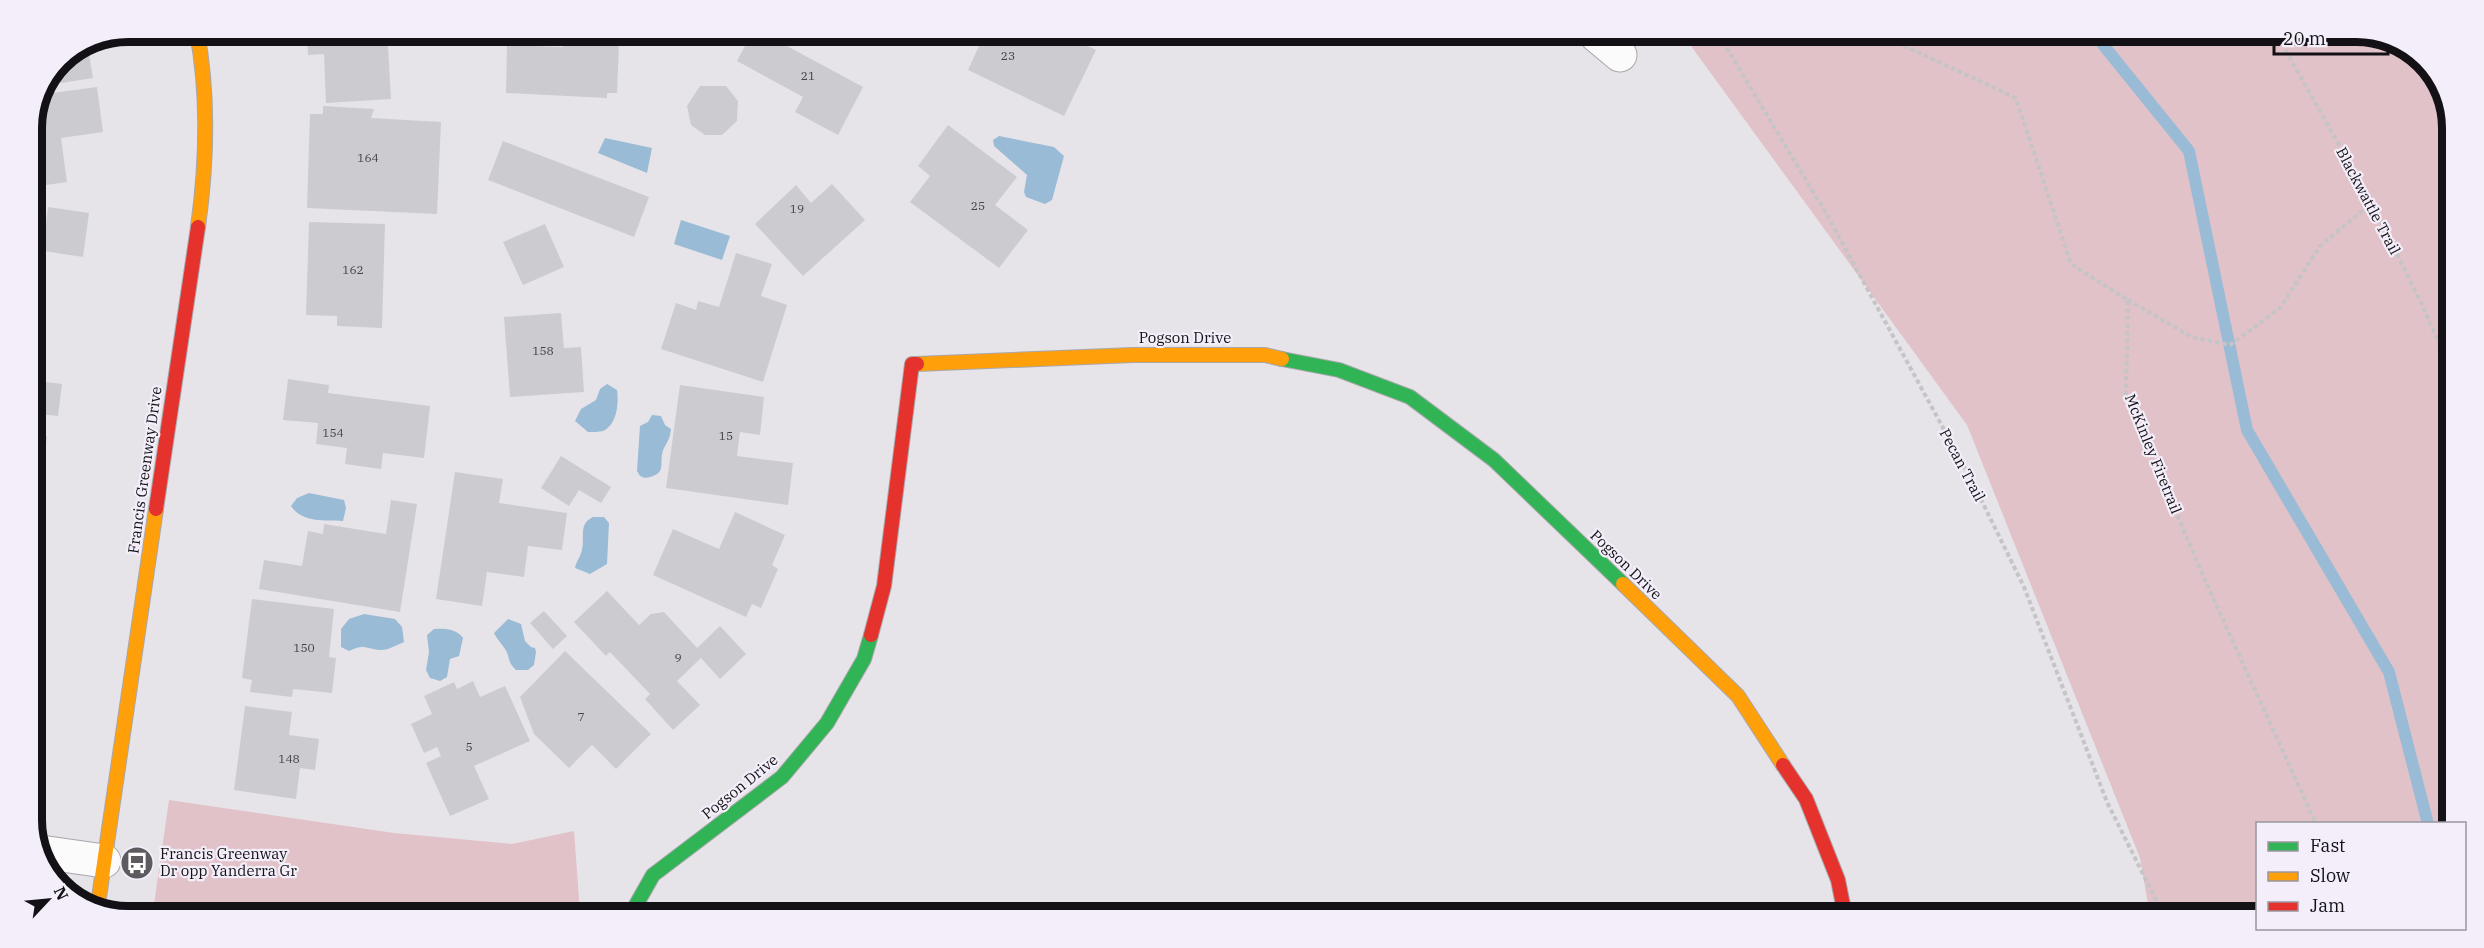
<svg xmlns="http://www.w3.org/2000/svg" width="2484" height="948" font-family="'IBM Plex Serif',serif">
	<rect width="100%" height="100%" fill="#e6e4e9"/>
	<g fill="#e2c2c9">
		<polygon points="1683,35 2387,37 2433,70 2452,122 2447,823 2258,824 2257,916 2150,916 2140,858 1967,425"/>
		<polygon points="169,800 394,833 512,844 574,831 580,912 153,911"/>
	</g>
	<g fill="#9abbd5">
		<polygon points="999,136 1054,147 1064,156 1052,200 1045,204 1026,197 1024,192 1027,175 994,146 993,140"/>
		<polygon points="605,138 652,148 647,173 598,153"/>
		<polygon points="681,220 730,236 722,260 674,244"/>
		<path d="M607,384L617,390C619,403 617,425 603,431C599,432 592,432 588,432L575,421L581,409L596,400L600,389Z"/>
		<path d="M652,415L661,416L665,425L671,429C670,438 668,441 664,448C657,463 670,474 645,478L640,476L637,471L640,426L648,422Z"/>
		<path d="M309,493L344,500L346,508L343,521C324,520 302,523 291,506L297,498Z"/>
		<path d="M593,517H604L609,523L607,564L590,574L575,568C576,561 581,557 582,549C585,537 578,524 593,517Z"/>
		<path d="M364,614L395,619L402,627L404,642C396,645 388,651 379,650C364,648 364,644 349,651L341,647V629L349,619Z"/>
		<path d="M508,619L521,624L525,641L531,647L535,648L536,652L534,665L528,670H516C506,660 511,658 505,649C501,643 497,639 494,633Z"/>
		<path d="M434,629C445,628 457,629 463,638L459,656L450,659L447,677L440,681L430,678L426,670L429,652L427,635Z"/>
	</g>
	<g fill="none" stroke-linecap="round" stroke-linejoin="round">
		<polyline stroke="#9abbd5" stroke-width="12" points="2096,36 2189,151 2247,430 2389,672 2428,824"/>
	</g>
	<g fill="#ccccd0">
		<polygon points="307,32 412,32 412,44 388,45 391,99 326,103 324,54 308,55"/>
		<polygon points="531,32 614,33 614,43 619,44 617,93 607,93 607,98 506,93 507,45 563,47 563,41 530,40"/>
		<polygon points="752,33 763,33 863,87 838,135 795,112 803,97 737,61"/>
		<polygon points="985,33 1062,34 1096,50 1064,116 968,70"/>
		<polygon points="88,48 93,78 49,85 60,60"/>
		<polygon points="700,86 726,86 738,101 737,121 722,135 705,135 691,125 687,106"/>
		<polygon points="97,87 103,132 61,138 67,182 32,187 32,122 45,94"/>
		<polygon points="323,106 374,109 371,118 441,122 437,214 307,208 310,114 323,114"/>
		<polygon points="948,125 1017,177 995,205 1028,230 999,268 910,202 930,176 918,166"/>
		<polygon points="503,141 649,197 634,237 488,180"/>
		<polygon points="832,184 865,220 803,276 755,224 796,185 811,203"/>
		<polygon points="48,207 89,213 83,257 44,251 45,243 37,242 32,267 32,222 46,223"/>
		<polygon points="309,222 385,224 382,328 337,326 337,316 306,315"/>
		<polygon points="545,224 564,267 523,285 503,242"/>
		<polygon points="736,253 772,264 761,296 787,305 763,382 661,349 676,303 696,310 698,301 719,307"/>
		<polygon points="561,313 564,348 581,347 584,392 510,397 504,317"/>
		<polygon points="288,379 329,385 328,393 430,406 424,458 383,453 381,469 345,464 347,448 316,444 318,423 283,420"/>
		<polygon points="32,380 62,384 58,416 32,413"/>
		<polygon points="680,385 764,397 760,435 740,432 737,456 793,463 788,505 666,488"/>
		<polygon points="32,434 47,436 42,480 32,479"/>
		<polygon points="561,456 611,487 601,503 579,490 569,506 541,488"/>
		<polygon points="455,472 503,479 499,503 567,513 562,550 528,546 524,577 487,572 482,606 436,599"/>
		<polygon points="32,489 46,490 41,534 32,533"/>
		<polygon points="391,500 417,504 400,612 259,589 264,560 302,566 308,531 323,534 324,524 386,534"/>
		<polygon points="735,512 785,535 772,565 778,569 761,608 752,604 746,617 653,575 673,529 719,549"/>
		<polygon points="32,543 37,544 34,580 32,580"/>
		<polygon points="607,591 639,625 651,614 664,612 697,648 720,626 746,654 720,679 701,658 677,681 700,705 673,730 645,699 650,694 610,652 606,656 574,622"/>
		<polygon points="252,599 334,609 329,657 336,658 332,693 293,689 292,697 250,692 252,680 242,678"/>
		<polygon points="544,611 567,636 553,649 530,623"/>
		<polygon points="565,651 651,734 616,769 592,745 569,768 534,734 520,697"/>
		<polygon points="473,681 480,697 505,686 530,741 474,766 489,799 450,816 426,763 441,756 437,747 424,753 411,724 432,714 424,696 454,682 457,689"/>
		<polygon points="245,706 292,712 289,735 319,739 315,770 300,768 296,799 234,790"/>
	</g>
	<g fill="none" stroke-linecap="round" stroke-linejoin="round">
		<g stroke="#a9a7ab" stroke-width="35">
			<g id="street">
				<polyline points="1596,35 1620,55"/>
				<polyline points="41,852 104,861"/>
			</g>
		</g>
		<g stroke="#a9a7ab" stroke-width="16">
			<g id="fast">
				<polyline points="1282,359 1339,370 1410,397 1494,460 1623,584"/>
				<polyline points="632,912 653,875 782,777 827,723 864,659 871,635"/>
			</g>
		</g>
		<g stroke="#a9a7ab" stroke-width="16">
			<g id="slow">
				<path d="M197,32C209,97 207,162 198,227"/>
				<polyline points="917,364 1133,355 1265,355 1282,359"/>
				<polyline points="1623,584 1738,696 1783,765"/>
				<polyline points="97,911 156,509"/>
			</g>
		</g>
		<g stroke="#a9a7ab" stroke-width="16">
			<g id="jam">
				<polyline points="156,509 198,227"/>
				<polyline points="871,635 884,586 912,364 917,364"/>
				<polyline points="1783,765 1806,799 1838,880 1845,915"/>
			</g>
		</g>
		<g stroke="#c5c4c6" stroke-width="4" stroke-dasharray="4.5 3" stroke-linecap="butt">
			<polyline points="1719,35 1827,215 1971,479 2024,587 2107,802 2158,904 2158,916"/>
			<polyline points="1883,36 2016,98 2071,264 2128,300 2126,394 2204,578 2316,824"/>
			<polyline points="2278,37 2372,203 2424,309 2451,370"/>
			<polyline points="2128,300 2192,337 2230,345 2280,308 2320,246 2372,203"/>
		</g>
		<use href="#street" stroke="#fbfbfc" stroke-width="33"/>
		<use href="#fast" stroke="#30b455" stroke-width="14"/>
		<use href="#slow" stroke="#ff9f0a" stroke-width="14"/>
		<use href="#jam" stroke="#e5322d" stroke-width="14"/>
	</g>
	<defs>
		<g id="bus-disc" transform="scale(1.725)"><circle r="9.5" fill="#5d5b5f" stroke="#f3eef9"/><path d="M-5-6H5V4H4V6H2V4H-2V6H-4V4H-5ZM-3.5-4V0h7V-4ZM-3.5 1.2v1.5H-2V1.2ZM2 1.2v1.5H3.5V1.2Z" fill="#fff"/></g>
	</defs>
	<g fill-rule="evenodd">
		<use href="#bus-disc" x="137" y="863"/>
	</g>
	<g text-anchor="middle" stroke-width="4.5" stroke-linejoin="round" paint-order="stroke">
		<g font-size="12" fill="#434246">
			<text x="1008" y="60">23</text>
			<text x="808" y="80">21</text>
			<text x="368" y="162">164</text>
			<text x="978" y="210">25</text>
			<text x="797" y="213">19</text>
			<text x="353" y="274">162</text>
			<text x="543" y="355">158</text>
			<text x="333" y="437">154</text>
			<text x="726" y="440">15</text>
			<text x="304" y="652">150</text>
			<text x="678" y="662">9</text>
			<text x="581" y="721">7</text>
			<text x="469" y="751">5</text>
			<text x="289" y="763">148</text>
		</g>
		<g font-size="15" fill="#131115" stroke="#f3eef9">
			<text transform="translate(2368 201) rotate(62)" y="5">Blackwattle Trail</text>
			<text x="1185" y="343">Pogson Drive</text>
			<text transform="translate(2153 454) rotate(68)" y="5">McKinley Firetrail</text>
			<text transform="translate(1962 465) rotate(62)" y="5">Pecan Trail</text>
			<text transform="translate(145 470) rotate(-82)" y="5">Francis Greenway Drive</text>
			<text transform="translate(1626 565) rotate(44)" y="5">Pogson Drive</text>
			<text transform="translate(740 787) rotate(-39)" y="5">Pogson Drive</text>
		</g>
		<g font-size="15" fill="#131115" stroke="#f3eef9" text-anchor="start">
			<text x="160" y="859">Francis Greenway<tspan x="160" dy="17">Dr opp Yanderra Gr</tspan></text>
		</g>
	</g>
	<path d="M0 0H2484V948H0ZM128 42H2356A86 86 0 0 1 2442 128V820A86 86 0 0 1 2356 906H128A86 86 0 0 1 42 820V128A86 86 0 0 1 128 42Z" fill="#f3eef9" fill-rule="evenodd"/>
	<path fill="none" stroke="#131115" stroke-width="8" d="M128 42H2356A86 86 0 0 1 2442 128V820A86 86 0 0 1 2356 906H128A86 86 0 0 1 42 820V128A86 86 0 0 1 128 42Z"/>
	<rect x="2256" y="822" width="210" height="108" fill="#f3eef9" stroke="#99969e" stroke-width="1.5"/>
	<rect x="2268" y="842" width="30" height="9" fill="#30b455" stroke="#99969e" stroke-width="1.5"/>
	<text x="2310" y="852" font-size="18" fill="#131115">Fast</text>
	<rect x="2268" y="872" width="30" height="9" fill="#ff9f0a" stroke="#99969e" stroke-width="1.5"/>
	<text x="2310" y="882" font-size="18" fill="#131115">Slow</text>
	<rect x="2268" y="902" width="30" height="9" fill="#e5322d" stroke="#99969e" stroke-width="1.5"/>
	<text x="2310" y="912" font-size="18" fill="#131115">Jam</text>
	<g transform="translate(48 900) rotate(64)" stroke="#f3eef9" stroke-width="4.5" paint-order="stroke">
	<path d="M0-4.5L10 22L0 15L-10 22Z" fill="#131115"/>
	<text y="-9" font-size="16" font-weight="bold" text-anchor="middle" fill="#131115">N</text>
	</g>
	<path d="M2274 45v9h114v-9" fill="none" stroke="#131115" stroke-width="3"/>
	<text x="2283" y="45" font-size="18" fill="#131115" stroke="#f3eef9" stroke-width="4.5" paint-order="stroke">20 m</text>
</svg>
